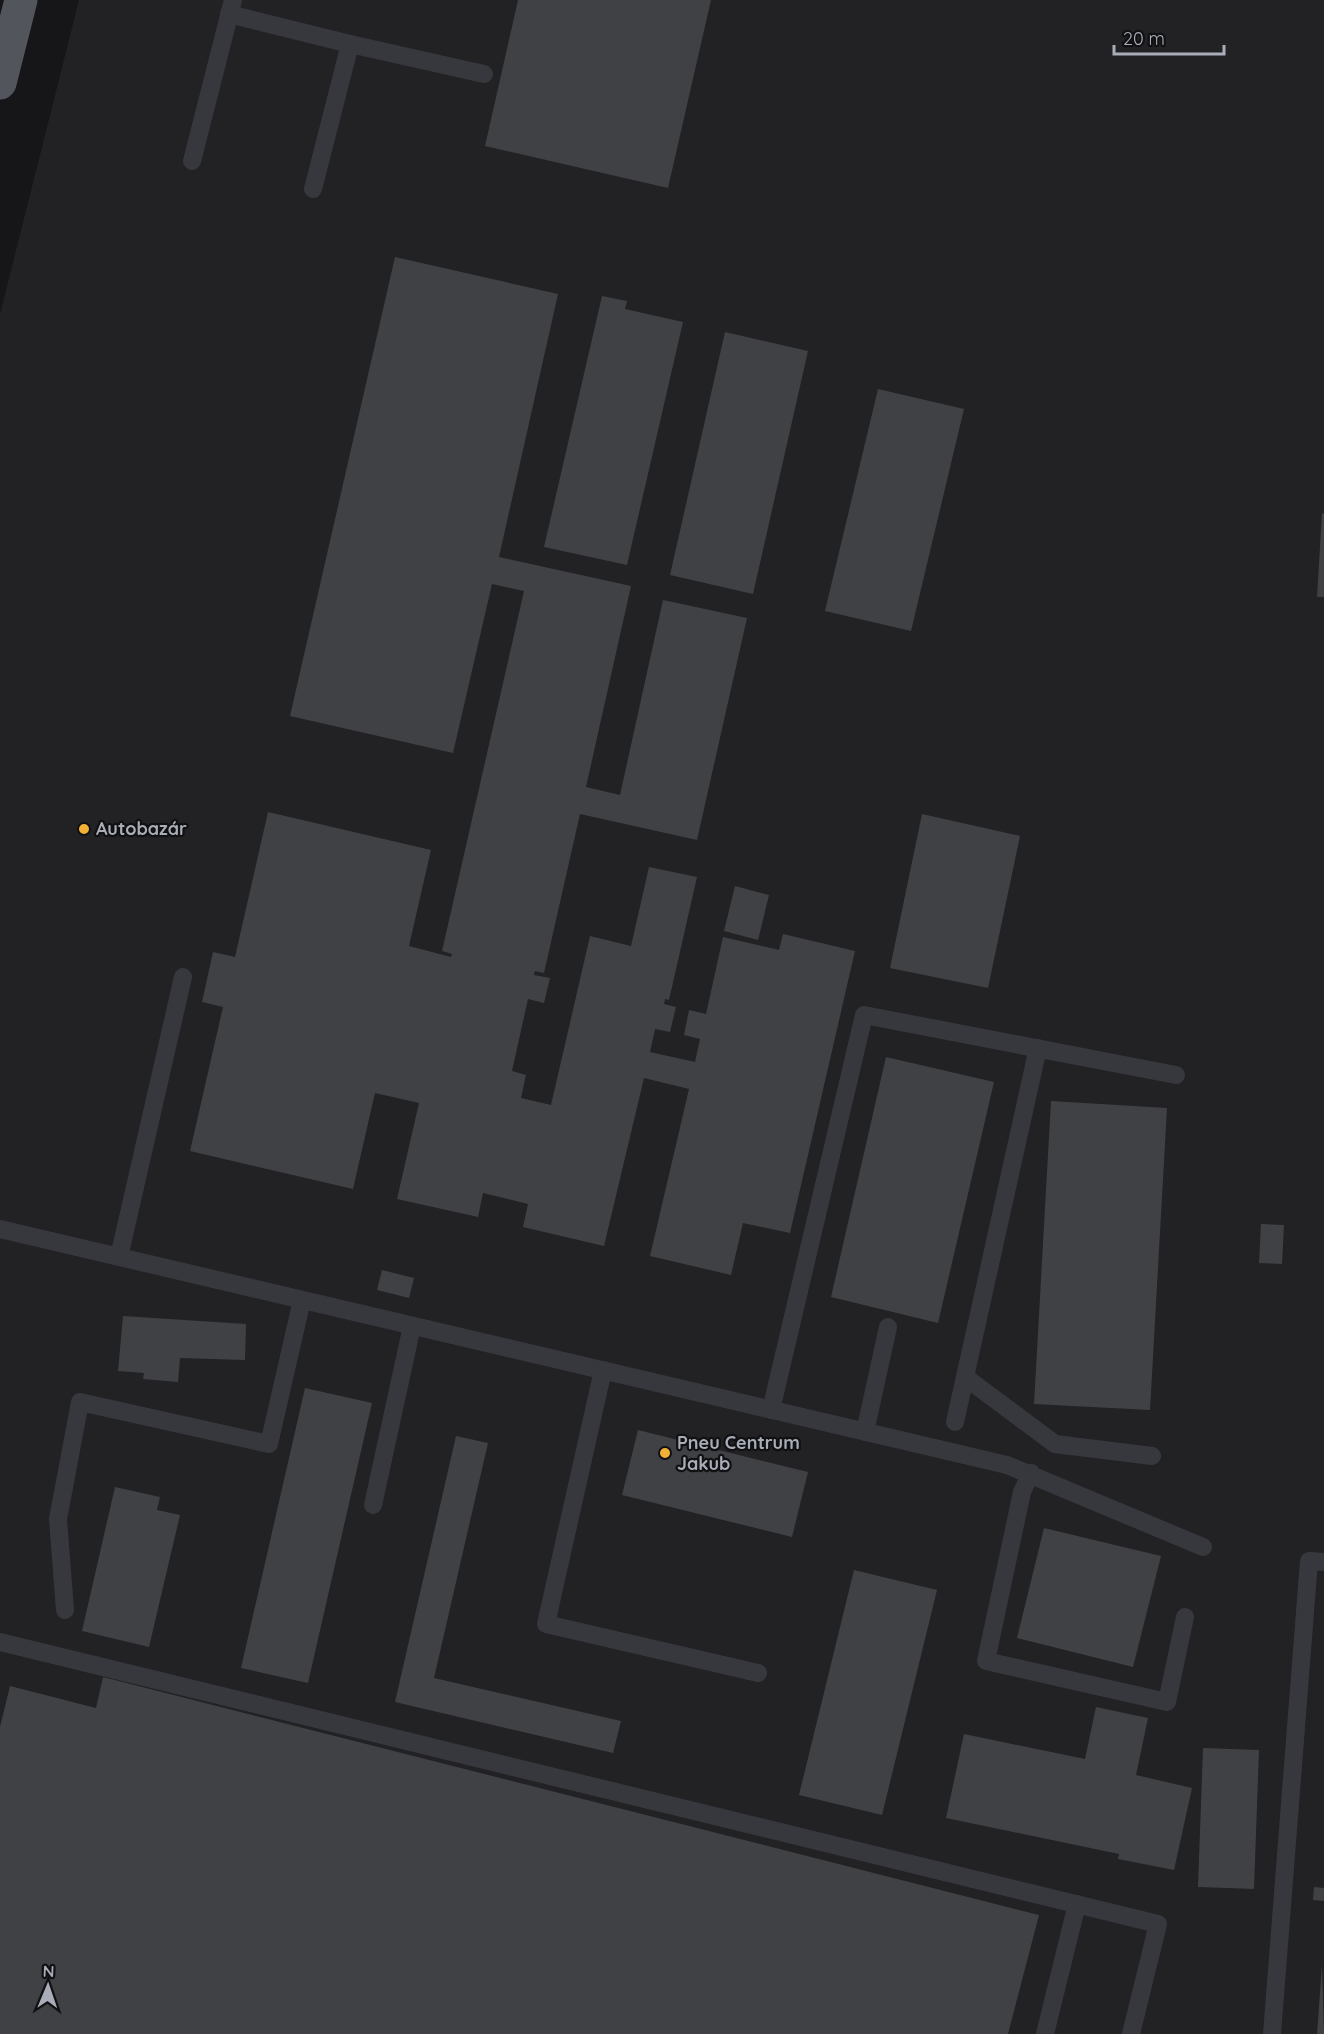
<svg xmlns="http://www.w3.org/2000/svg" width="1324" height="2034" font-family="Quicksand,sans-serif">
	<rect width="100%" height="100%" fill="#161618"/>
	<polygon fill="#222225" points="79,0 1324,0 1324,2034 0,2034 0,314"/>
	<g fill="#404145">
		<polygon points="518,0 711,0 668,188 485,146"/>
		<polygon points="395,257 558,294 499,557 631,586 586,787 620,795 663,600 747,618 697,840 580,814 544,973 535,971 534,975 550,978 544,1003 528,999 512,1071 526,1075 521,1098 551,1105 590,936 631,946 649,867 697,877 669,1000 665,999 664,1004 676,1007 670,1032 655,1029 650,1052 695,1062 700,1039 684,1035 689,1010 706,1014 723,937 779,950 783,934 855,951 790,1233 743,1223 731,1275 650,1256 689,1089 644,1078 604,1246 523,1227 528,1204 483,1193 478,1217 397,1199 419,1103 375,1093 353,1189 190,1151 223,1007 202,1002 213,952 235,957 268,812 431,850 409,946 451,957 452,954 442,951 524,591 492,584 453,753 290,716"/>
		<polygon points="602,296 627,301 625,309 683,322 627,565 544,547"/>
		<polygon points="725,332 808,351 753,594 670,575"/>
		<polygon points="878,389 964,409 911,631 825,611"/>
		<polygon points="1322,513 1324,514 1324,597 1317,597"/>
		<polygon points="922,814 1020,836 988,988 890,968"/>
		<polygon points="735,886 769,895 758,940 724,931"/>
		<polygon points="886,1057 994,1082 938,1323 831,1297"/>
		<polygon points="1051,1101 1167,1108 1150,1410 1034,1404"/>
		<polygon points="1261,1224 1284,1225 1282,1264 1259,1263"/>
		<polygon points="382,1270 414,1278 409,1298 377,1290"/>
		<polygon points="123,1316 246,1324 245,1360 180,1358 178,1382 143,1379 144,1373 118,1371"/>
		<polygon points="305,1388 372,1403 308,1683 241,1668"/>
		<polygon points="638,1430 808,1472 792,1537 622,1495"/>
		<polygon points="456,1436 488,1443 434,1678 621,1721 613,1753 395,1702"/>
		<polygon points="115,1487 160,1497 157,1510 180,1515 149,1647 82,1631"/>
		<polygon points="1044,1528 1161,1556 1133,1667 1017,1638"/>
		<polygon points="854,1570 937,1590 882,1815 799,1795"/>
		<polygon points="103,1677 1039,1915 1008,2034 0,2034 0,1727 10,1686 96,1708"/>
		<polygon points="1096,1707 1148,1718 1136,1775 1192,1788 1174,1870 1118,1859 1119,1854 946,1818 964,1734 1085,1759"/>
		<polygon points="1203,1748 1259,1750 1254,1889 1198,1887"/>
		<polygon points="1314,1887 1324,1888 1324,1901 1313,1900"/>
		<polygon points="1322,1965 1324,2034 1317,2034"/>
	</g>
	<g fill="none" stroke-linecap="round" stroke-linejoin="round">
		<g stroke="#37383d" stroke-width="18">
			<polyline points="229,14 350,44 313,189"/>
			<polyline points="350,44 484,74"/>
			<polyline points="192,161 233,0"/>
			<polyline points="0,1229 1007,1465 1203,1547"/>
			<polyline points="119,1257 183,977"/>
			<polyline points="603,1370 546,1624 758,1673"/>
			<polyline points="965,1377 1055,1444 1152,1456"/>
			<polyline points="771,1410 864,1015 1176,1075"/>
			<polyline points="955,1422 1038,1048"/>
			<polyline points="865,1432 888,1327"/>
			<polyline points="1031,1473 1022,1492 986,1661 1167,1702 1185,1617"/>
			<polyline points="373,1505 412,1326"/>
			<polyline points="65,1610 58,1519 80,1402 269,1444 302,1300"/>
			<polyline points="0,1642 1158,1924 1131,2034"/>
			<polyline points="1045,2034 1077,1904"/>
			<polyline points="1272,2034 1309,1561 1324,1562"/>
		</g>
		<polyline stroke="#53555c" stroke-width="33" points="0,83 21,0"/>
	</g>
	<g fill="#f2b134" stroke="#111113" stroke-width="2">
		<circle cx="84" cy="829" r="6"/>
		<circle cx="665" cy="1453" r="6"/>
	</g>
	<g text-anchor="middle" stroke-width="4.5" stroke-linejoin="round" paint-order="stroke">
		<g font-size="18" font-weight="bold" fill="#a8adb8" stroke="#111113" text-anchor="start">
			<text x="96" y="835">Autobazár</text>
			<text x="677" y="1449">Pneu Centrum<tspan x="677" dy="21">Jakub</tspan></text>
		</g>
	</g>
	<g transform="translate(48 1986) rotate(2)" stroke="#111113" stroke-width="4.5" paint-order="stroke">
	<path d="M0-4.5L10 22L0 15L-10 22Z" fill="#a8adb8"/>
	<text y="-9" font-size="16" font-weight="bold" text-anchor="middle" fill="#a8adb8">N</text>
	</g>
	<path d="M1114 45v9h110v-9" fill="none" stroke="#a8adb8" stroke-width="3"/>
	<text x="1123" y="45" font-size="18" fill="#a8adb8" stroke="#111113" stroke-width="4.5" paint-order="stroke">20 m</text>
</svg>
